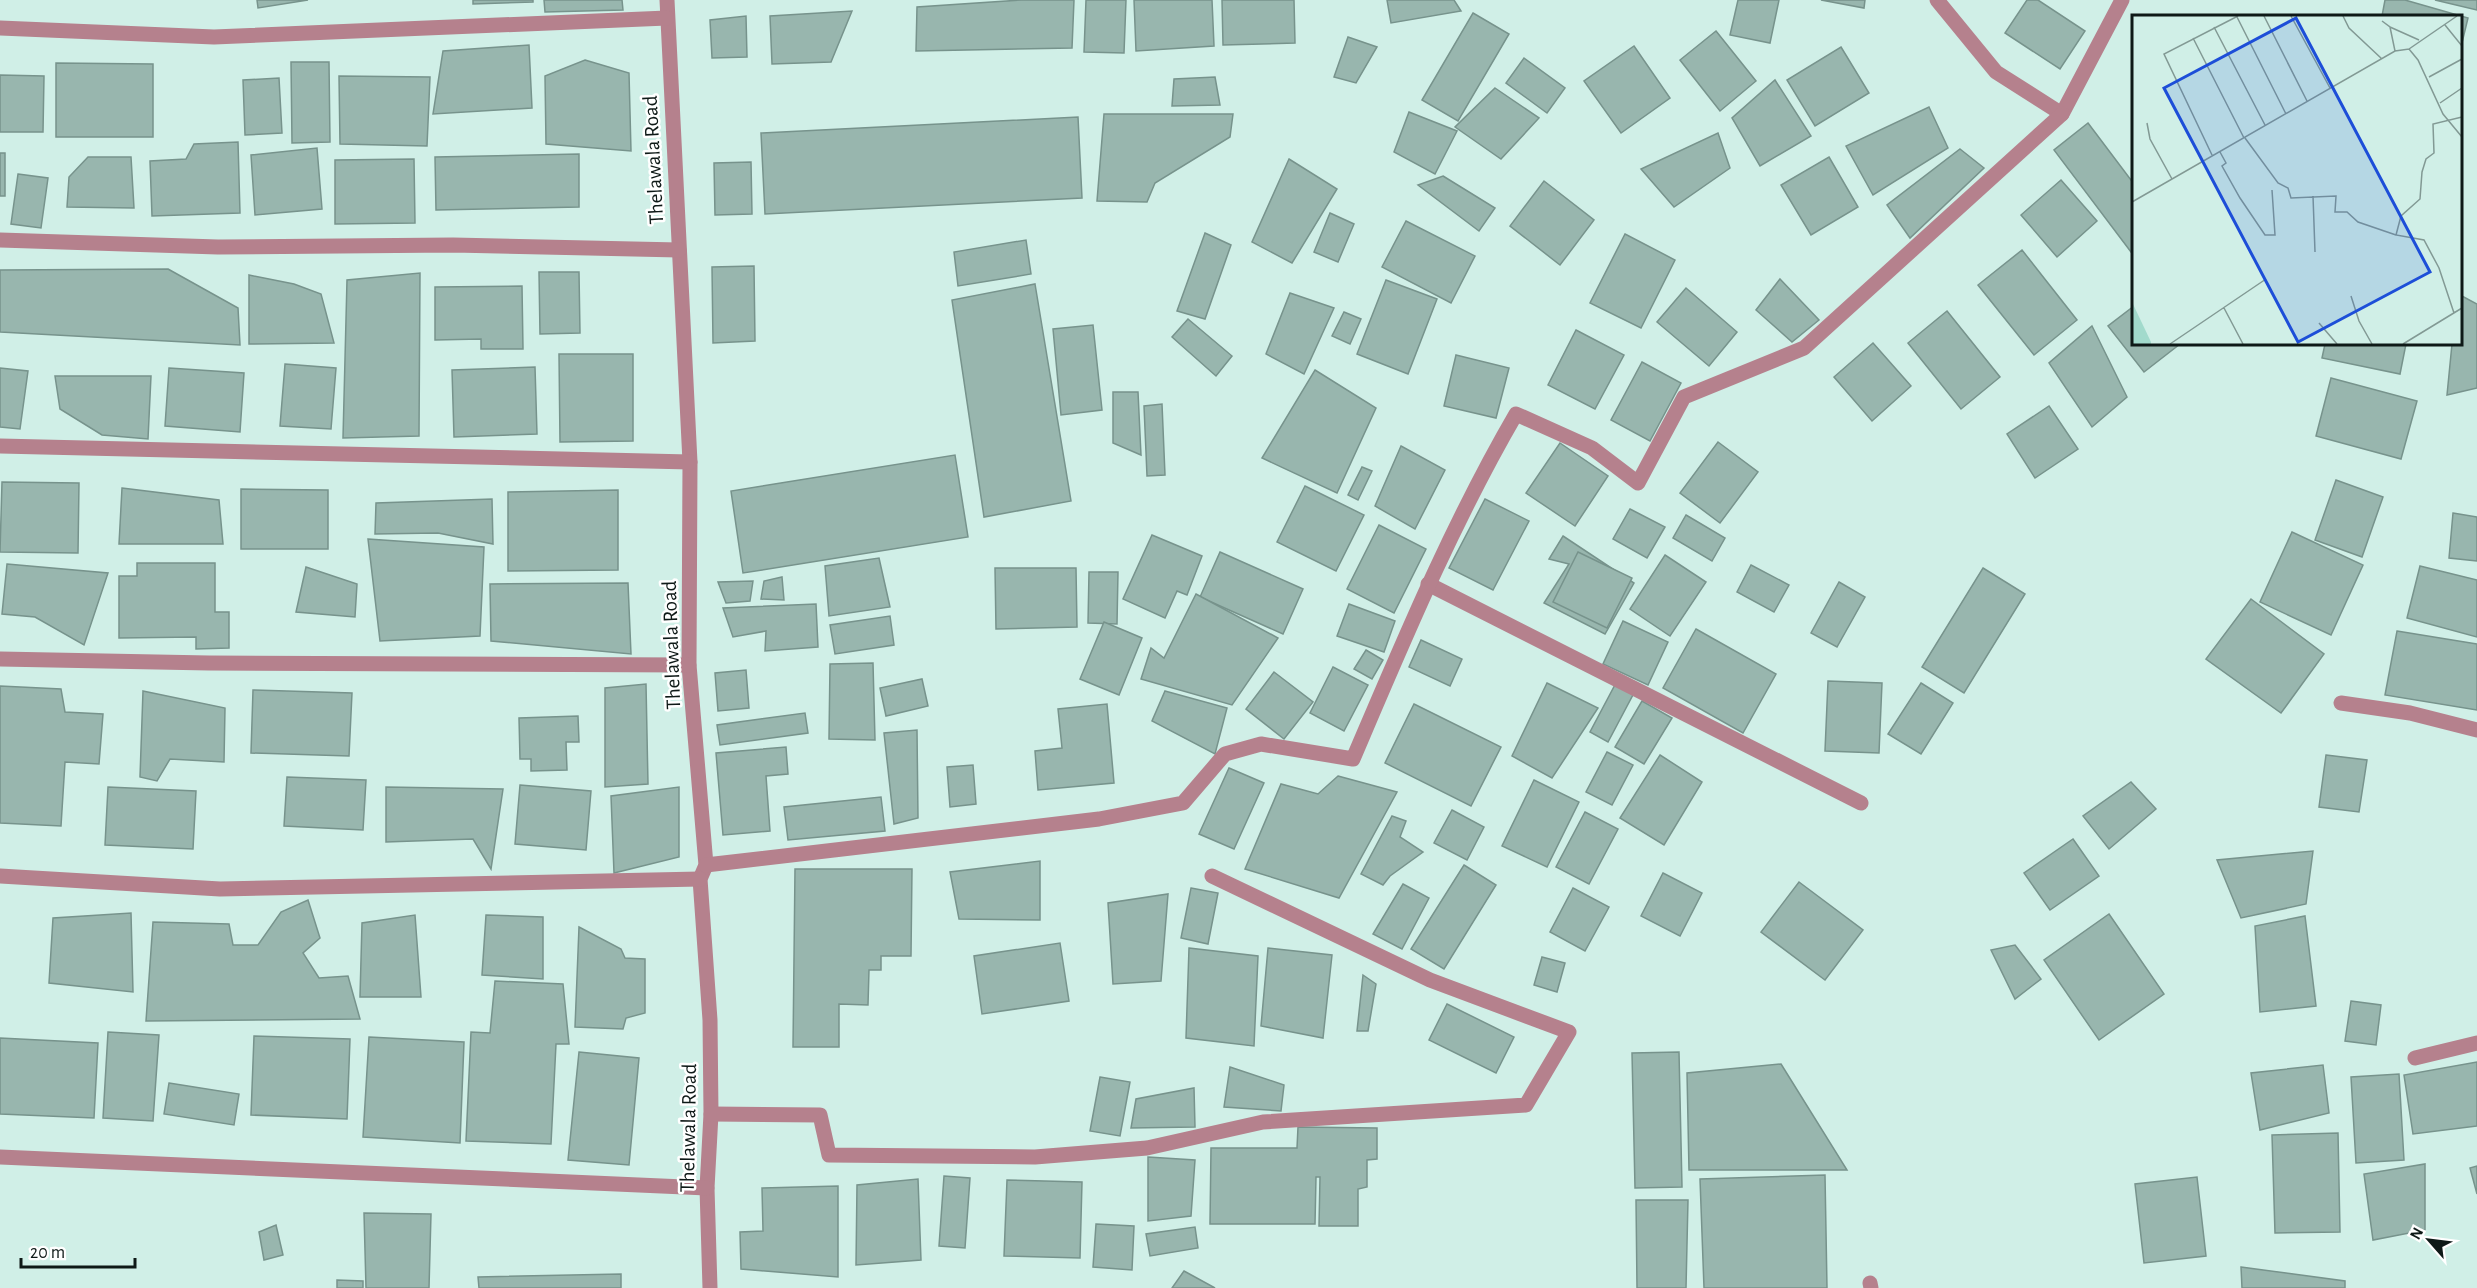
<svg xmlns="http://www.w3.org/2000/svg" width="2477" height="1288" font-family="'Alegreya Sans',sans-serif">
	<rect width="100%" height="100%" fill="#d0efe7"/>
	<g fill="#98b6ae" stroke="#77938c" stroke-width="1.5">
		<polygon points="257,0 308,0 258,8"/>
		<polygon points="473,0 533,0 533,2 473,4"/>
		<polygon points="544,0 622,0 623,10 545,12"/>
		<polygon points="1021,0 1074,0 1072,48 916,51 917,7"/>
		<polygon points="1086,0 1126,0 1124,53 1084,52"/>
		<polygon points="1134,0 1212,0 1214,46 1136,51"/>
		<polygon points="1222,0 1294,0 1295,43 1223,45"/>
		<polygon points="1387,0 1454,0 1461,11 1391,23"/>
		<polygon points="1738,0 1779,0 1770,43 1730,35"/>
		<polygon points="1821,0 1865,0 1864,8"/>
		<polygon points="2027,0 2038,0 2085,31 2060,69 2005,33"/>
		<polygon points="2385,0 2405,0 2468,18 2460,51 2460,16 2382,16"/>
		<polygon points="2435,0 2477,0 2477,10"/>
		<polygon points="852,11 831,62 772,64 770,16"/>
		<polygon points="1473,13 1509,34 1458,121 1422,100"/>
		<polygon points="746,16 747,57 712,58 710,20"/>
		<polygon points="1716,31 1756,81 1720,111 1680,60"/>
		<polygon points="1348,37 1377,47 1356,83 1334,77"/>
		<polygon points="529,45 532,108 433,114 443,51"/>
		<polygon points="1634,46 1670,98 1621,133 1584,81"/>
		<polygon points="1841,47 1869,93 1815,126 1787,80"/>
		<polygon points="1524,58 1565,88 1547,113 1506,83"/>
		<polygon points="585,60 629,73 631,151 546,144 545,76"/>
		<polygon points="291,62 329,62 330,142 292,143"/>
		<polygon points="56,63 153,64 153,137 56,137"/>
		<polygon points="0,75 44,76 43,132 0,132"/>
		<polygon points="339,76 430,77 427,146 340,144"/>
		<polygon points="1215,77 1220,105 1172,106 1174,79"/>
		<polygon points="279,78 282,133 245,135 243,80"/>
		<polygon points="1775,80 1811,136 1760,166 1732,118"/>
		<polygon points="1495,88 1539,118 1501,159 1455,127"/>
		<polygon points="1929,107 1948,148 1873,195 1846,146"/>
		<polygon points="1409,112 1457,131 1435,174 1394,152"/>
		<polygon points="1104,114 1233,114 1230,137 1155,183 1147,202 1097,201"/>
		<polygon points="1078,117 1082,198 765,214 761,133"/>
		<polygon points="2088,123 2134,184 2134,256 2054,150"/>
		<polygon points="1718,133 1730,168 1674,207 1641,169"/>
		<polygon points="238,142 240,213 152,216 150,161 186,159 194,144"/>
		<polygon points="317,148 322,209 255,215 251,155"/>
		<polygon points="1960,149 1984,168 1910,238 1887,205"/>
		<rect x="0" y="153" width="5" height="43"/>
		<polygon points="579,154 579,207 436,210 435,157"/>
		<polygon points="88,157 131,157 134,208 67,207 69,177"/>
		<polygon points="1829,157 1858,207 1811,235 1781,185"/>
		<polygon points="414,159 415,223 335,224 335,160"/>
		<polygon points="1289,159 1337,189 1292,263 1252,242"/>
		<polygon points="751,162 752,214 715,215 714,163"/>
		<polygon points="18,174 48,178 41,228 11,224"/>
		<polygon points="1443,176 1495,208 1479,231 1418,185"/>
		<polygon points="2061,180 2097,221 2057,257 2021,215"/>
		<polygon points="1544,181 1594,220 1560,265 1510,226"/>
		<polygon points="1330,213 1354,224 1338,262 1314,252"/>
		<polygon points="1406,221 1475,256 1451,303 1382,267"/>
		<polygon points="1205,233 1231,245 1205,319 1177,311"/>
		<polygon points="1625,234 1675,260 1641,328 1590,303"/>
		<polygon points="1026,240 1031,274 958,286 954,252"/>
		<polygon points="2022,250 2077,320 2034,355 1978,285"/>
		<polygon points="754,266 755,341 713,343 712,267"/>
		<polygon points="168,269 238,308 240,345 0,332 0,270"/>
		<polygon points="539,272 579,272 580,333 540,334"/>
		<polygon points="420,273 419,436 343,438 347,280"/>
		<polygon points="249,275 294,284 321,294 334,343 249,344"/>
		<polygon points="1780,279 1819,320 1792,342 1756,310"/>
		<polygon points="1386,280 1437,299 1408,374 1357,354"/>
		<polygon points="1035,284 1071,501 984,517 952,300"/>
		<polygon points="522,286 523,349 481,349 481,339 435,340 435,287"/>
		<polygon points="1686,288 1737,332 1709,366 1657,322"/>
		<polygon points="1290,293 1334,308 1304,374 1266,354"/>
		<polygon points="2460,295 2477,304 2477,388 2447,395 2452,344 2460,344"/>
		<polygon points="2134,306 2134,344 2180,344 2144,372 2108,326"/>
		<polygon points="1947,311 2000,377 1961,409 1908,343"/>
		<polygon points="1344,312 1361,319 1350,344 1332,336"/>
		<polygon points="1188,319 1232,356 1216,376 1172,337"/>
		<polygon points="1093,325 1102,410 1061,415 1053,329"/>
		<polygon points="2092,326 2127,397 2092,427 2049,363"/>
		<polygon points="1576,330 1624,355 1595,409 1548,385"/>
		<polygon points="1873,343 1911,386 1872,421 1834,377"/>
		<polygon points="2325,344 2406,344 2400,374 2322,358"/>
		<polygon points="559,354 633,354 633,441 560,442"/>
		<polygon points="1456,355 1509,368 1496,418 1444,406"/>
		<polygon points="1642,362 1681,383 1650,441 1611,420"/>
		<polygon points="285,364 336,368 331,429 280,426"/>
		<polygon points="535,367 537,434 454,437 452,370"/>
		<polygon points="0,368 28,371 20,429 0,427"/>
		<polygon points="169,368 244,373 240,432 165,426"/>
		<polygon points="1315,370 1376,408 1337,493 1262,458"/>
		<polygon points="55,376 151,376 148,439 102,435 60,409"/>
		<polygon points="2331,378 2417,401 2401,459 2316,436"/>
		<polygon points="1113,392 1138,392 1141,455 1113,443"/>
		<polygon points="1162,404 1165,475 1147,476 1144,406"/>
		<polygon points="2049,406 2078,449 2035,478 2007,434"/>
		<polygon points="1718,442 1758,472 1720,523 1680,493"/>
		<polygon points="1560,443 1608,476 1575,526 1526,493"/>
		<polygon points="1401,446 1445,470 1415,529 1375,506"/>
		<polygon points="955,455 968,537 743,573 731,491"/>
		<polygon points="1362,467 1372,471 1358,500 1348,495"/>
		<polygon points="2336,480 2383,497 2362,557 2315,540"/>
		<polygon points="2,482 79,483 78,553 0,552"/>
		<polygon points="1305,486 1364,515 1336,571 1277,542"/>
		<polygon points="122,488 219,500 223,544 119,544"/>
		<polygon points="241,489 328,490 328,549 241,549"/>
		<polygon points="618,490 618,570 508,571 508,492"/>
		<polygon points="492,499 493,544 438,533 375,534 376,503"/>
		<polygon points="1485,499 1529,521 1493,590 1449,568"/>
		<polygon points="1630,509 1665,527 1647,558 1613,539"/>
		<polygon points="2453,513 2477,517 2477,561 2449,558"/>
		<polygon points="1686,515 1725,538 1712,561 1673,538"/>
		<polygon points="1379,525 1426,549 1394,613 1347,589"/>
		<polygon points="2292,532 2363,565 2331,635 2260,602"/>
		<polygon points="1152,535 1202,556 1187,595 1177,591 1165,618 1123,599"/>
		<polygon points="1563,536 1634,583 1605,634 1544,603 1569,564 1549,559"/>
		<polygon points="368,539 484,547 480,636 380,641"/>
		<polygon points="1220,552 1303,589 1283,634 1200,597"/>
		<polygon points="1578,552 1632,578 1607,628 1553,602"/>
		<polygon points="1665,555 1706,582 1670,636 1630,609"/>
		<polygon points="879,558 890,607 829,616 825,566"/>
		<polygon points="137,563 215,563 215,612 229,612 229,648 196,649 196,637 119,638 119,576 137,576"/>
		<polygon points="7,564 108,573 84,645 35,617 2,614"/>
		<polygon points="1751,565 1789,585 1774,612 1737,592"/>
		<polygon points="2420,566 2477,580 2477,637 2407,618"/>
		<polygon points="306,567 357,584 355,617 296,612"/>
		<polygon points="995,568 1076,568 1077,627 996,629"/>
		<polygon points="1983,568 2025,594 1964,693 1922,667"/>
		<polygon points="1089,572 1118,572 1117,624 1088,623"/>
		<polygon points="782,577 784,600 761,599 764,581"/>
		<polygon points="753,581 750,601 726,603 718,582"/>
		<polygon points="1839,582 1865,597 1837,647 1811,633"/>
		<polygon points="628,583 631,654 491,641 490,584"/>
		<polygon points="1196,594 1278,638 1232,705 1141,679 1151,648 1164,658"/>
		<polygon points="2251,599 2324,654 2281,713 2206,659"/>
		<polygon points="816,604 818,647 765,651 766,631 733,637 723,608"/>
		<polygon points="1349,604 1395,621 1384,652 1337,636"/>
		<polygon points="890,616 894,645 835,654 830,625"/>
		<polygon points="1623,621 1668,642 1648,685 1603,664"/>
		<polygon points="1104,622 1142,638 1119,695 1080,679"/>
		<polygon points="1696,629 1776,674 1743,733 1663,688"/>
		<polygon points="2397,631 2477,644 2477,710 2385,695"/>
		<polygon points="1421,640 1462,659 1450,686 1409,667"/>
		<polygon points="1366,650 1383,660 1372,679 1354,669"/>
		<polygon points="873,663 875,740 829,739 830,664"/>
		<polygon points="1333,667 1368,685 1344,731 1310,713"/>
		<polygon points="746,670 749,708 718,711 715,673"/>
		<polygon points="1274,672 1313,702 1284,739 1246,709"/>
		<polygon points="922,679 928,706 886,716 880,688"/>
		<polygon points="1617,681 1635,691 1608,742 1590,732"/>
		<polygon points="1828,681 1882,683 1879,753 1825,751"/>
		<polygon points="1547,683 1598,708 1552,778 1512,756"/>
		<polygon points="1921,683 1953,703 1921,754 1888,734"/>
		<polygon points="646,684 648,784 605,787 605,688"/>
		<polygon points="0,686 61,689 65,712 103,714 99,764 65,762 61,826 0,823"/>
		<polygon points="253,690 352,693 349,756 251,753"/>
		<polygon points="143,691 225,708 224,762 170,759 157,781 140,777"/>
		<polygon points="1165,691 1227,708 1215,754 1152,721"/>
		<polygon points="1642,701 1672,718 1644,764 1615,747"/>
		<polygon points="1107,704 1114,783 1038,790 1035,751 1062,748 1058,709"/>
		<polygon points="1414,704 1501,747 1471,806 1385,763"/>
		<polygon points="805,713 808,733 720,745 717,725"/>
		<polygon points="578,716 579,742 566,742 567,770 531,771 531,759 520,759 519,718"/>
		<polygon points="917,730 918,818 894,824 884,733"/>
		<polygon points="786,747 788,774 766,776 770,831 723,835 716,753"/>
		<polygon points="1607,752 1633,765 1612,805 1586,792"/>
		<polygon points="1660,755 1702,782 1664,845 1620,818"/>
		<polygon points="2326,755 2367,760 2359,812 2319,807"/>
		<polygon points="973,765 976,804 950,807 947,767"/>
		<polygon points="1229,768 1264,783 1234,849 1199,834"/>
		<polygon points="1338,776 1397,792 1339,898 1245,869 1281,784 1318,794"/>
		<polygon points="287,777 366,780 363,830 284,826"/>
		<polygon points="1534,780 1579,802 1547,867 1502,846"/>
		<polygon points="2131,782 2156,809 2109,849 2083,816"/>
		<polygon points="520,785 591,791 586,850 515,844"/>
		<polygon points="108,787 196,791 193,849 105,845"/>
		<polygon points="386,787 503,789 491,869 473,839 386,842"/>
		<polygon points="679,787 679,857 614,873 611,796"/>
		<polygon points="881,797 885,831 788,840 784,807"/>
		<polygon points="1452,810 1484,827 1467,860 1434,843"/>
		<polygon points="1585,812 1618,829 1589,884 1556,867"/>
		<polygon points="1392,816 1406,821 1400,837 1423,852 1390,876 1383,885 1361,874"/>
		<polygon points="2073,839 2099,876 2050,910 2024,873"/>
		<polygon points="2313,851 2306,904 2241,918 2217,860"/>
		<polygon points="1040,861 1040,920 959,919 950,872"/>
		<polygon points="1464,865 1496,885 1444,969 1411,949"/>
		<polygon points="795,869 912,869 911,956 881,956 881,970 869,970 868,1005 839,1004 839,1047 793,1047"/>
		<polygon points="1663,873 1702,893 1680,936 1641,916"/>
		<polygon points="1799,882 1863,930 1825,980 1761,932"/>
		<polygon points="1403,884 1429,898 1402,949 1373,934"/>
		<polygon points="1191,888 1218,893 1208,944 1181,938"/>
		<polygon points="1573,888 1609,907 1585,951 1550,932"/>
		<polygon points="1168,894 1161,981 1113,984 1108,903"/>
		<polygon points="308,900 320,938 303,953 319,978 348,976 360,1019 146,1021 153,922 229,924 233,945 258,945 281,912"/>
		<polygon points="131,913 133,992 49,983 53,918"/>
		<polygon points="2109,914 2164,994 2099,1040 2044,960"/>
		<polygon points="415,915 421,997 360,997 362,923"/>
		<polygon points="486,915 543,917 543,979 482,975"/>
		<polygon points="2305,916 2316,1006 2260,1012 2255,926"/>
		<polygon points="579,927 621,949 625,958 645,959 645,1013 626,1018 623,1029 575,1027"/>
		<polygon points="1060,943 1069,1001 982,1014 974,956"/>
		<polygon points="2015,945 2041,979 2015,999 1991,950"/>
		<polygon points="1189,948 1258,956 1254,1046 1186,1038"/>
		<polygon points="1268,948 1332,955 1323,1038 1261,1026"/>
		<polygon points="1542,957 1565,963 1557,992 1534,985"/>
		<polygon points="1363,975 1376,984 1368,1031 1357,1031"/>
		<polygon points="495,981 563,984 569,1044 556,1044 551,1144 466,1141 471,1032 490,1033"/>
		<polygon points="2351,1001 2381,1005 2376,1045 2345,1041"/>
		<polygon points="1447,1004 1514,1037 1496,1073 1429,1040"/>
		<polygon points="108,1032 159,1035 153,1121 103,1118"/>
		<polygon points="254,1036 350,1039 347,1119 251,1115"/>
		<polygon points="369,1037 464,1042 460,1143 363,1137"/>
		<polygon points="0,1038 98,1043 94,1118 0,1114"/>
		<polygon points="579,1052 639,1058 629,1165 568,1160"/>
		<polygon points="1679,1052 1682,1187 1635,1188 1632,1053"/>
		<polygon points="2477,1062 2477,1126 2413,1134 2404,1075"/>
		<polygon points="1781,1064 1847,1170 1689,1170 1687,1073"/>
		<polygon points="2323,1065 2329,1113 2260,1130 2251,1073"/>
		<polygon points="1230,1067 1284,1085 1281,1111 1224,1107"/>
		<polygon points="2399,1074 2404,1160 2356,1163 2351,1077"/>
		<polygon points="1100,1077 1130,1082 1120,1136 1090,1131"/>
		<polygon points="169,1083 239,1094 234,1125 164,1114"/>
		<polygon points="1194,1088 1195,1127 1131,1128 1136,1099"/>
		<polygon points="1298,1127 1377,1128 1377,1159 1367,1160 1367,1187 1358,1189 1358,1226 1319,1226 1320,1177 1316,1177 1315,1224 1210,1224 1211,1148 1297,1148"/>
		<polygon points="2338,1133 2340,1232 2275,1233 2272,1135"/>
		<polygon points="1148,1157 1195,1160 1191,1216 1148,1221"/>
		<polygon points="2425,1164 2425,1230 2373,1240 2364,1174"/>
		<polygon points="2477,1166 2477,1194 2470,1168"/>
		<polygon points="1825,1175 1827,1288 1704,1288 1700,1179"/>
		<polygon points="944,1176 970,1178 965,1248 939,1246"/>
		<polygon points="2197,1177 2206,1256 2144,1263 2135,1184"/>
		<polygon points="918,1179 921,1260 856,1265 857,1185"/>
		<polygon points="1007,1180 1082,1182 1080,1258 1004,1256"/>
		<polygon points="838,1186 838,1277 741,1269 740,1232 763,1231 762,1188"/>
		<polygon points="1636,1200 1688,1200 1686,1288 1637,1288"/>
		<polygon points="364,1213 431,1214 429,1288 366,1288"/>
		<polygon points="1096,1224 1134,1226 1132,1270 1093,1267"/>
		<polygon points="276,1225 283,1255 264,1260 259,1232"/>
		<polygon points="1195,1227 1198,1248 1150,1256 1146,1234"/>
		<polygon points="2241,1267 2345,1281 2345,1288 2242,1288"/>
		<polygon points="1184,1271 1215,1288 1172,1288"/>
		<polygon points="621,1274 621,1288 479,1288 478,1277"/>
		<polygon points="337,1280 363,1281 363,1288 337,1288"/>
	</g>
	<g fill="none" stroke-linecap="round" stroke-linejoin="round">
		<g stroke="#b5818d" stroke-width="15">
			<polyline points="667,0 690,462 689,665 706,865 700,879 710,1020 711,1114 707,1188 710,1288"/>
			<polyline points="1937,0 1996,72 2062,114 2122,0"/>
			<polyline points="0,28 214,37 667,18"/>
			<polyline points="0,240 218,247 453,245 679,250"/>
			<polyline points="0,446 690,462"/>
			<polyline points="1428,584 1861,803"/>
			<polyline points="0,659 209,663 689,665"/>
			<polyline points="2341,703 2410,713 2477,730"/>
			<path d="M706,865L1099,819L1183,803L1225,754L1261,744L1353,759C1403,642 1452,524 1516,414L1592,448L1638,483L1684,397L1804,348L2062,114"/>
			<polyline points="0,876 220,889 700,879"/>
			<polyline points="2415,1058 2477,1043"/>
			<polyline points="711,1114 820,1115 829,1155 1035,1157 1147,1148 1263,1122 1526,1105 1569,1032 1430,980 1212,876"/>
			<polyline points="0,1157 707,1188"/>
			<polyline points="1870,1283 1871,1288"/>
		</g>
	</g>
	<g text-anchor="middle" stroke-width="5" stroke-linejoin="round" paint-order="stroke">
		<g font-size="21" fill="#0e1917" stroke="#fff">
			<text transform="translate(653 160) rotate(-93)" y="7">Thelawala Road</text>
			<text transform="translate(671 645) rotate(-92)" y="7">Thelawala Road</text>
			<text transform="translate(688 1128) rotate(-89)" y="7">Thelawala Road</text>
		</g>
	</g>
	<g transform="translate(2132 15)">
		<rect width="330" height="330" fill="#d0efe7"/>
		<path d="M0,287L19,327V329H0Z" fill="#a2dacc"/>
		<path fill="none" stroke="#829994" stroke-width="1.5" d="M132,1L175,86M159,1L198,73M211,1L217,13L250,44M105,2L154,99M250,6L258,12L263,36M313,10L330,31M82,12L133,110M258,12L287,25M61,23L112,123M277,34L325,1M297,62L330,44M308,88L330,73M15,108L18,124L40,164M113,123L146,168L156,173L159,183L204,181L203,197H215L226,207L264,220M88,137L94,148L90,151L108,183L133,220H143L140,175M80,140L32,39L106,1M181,181L183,237M0,187L263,36L277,34L286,45L311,99L330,122M219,281L227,306L240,329M92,293L111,329M322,298L307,253L292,225L264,220L269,201L288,184L290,157L294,144L302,138L301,109L330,102M187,308L205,329M38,329L134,264M271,329L330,293"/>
		<path fill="#1d4ed8" fill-opacity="0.15" stroke="#1d4ed8" stroke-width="3" d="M164,3L298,257L166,327L32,73Z"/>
		<rect width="330" height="330" fill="none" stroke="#0e1917" stroke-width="3"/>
	</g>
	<g transform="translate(2429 1240) rotate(298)" stroke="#ffffff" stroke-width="4.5" paint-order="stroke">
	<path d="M0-4.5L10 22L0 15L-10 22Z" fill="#0e1917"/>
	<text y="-9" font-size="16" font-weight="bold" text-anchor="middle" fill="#0e1917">N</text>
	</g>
	<path d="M21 1258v9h114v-9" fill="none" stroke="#0e1917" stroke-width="3"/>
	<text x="30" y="1258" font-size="18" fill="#0e1917" stroke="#ffffff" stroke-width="4.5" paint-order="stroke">20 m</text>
</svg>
